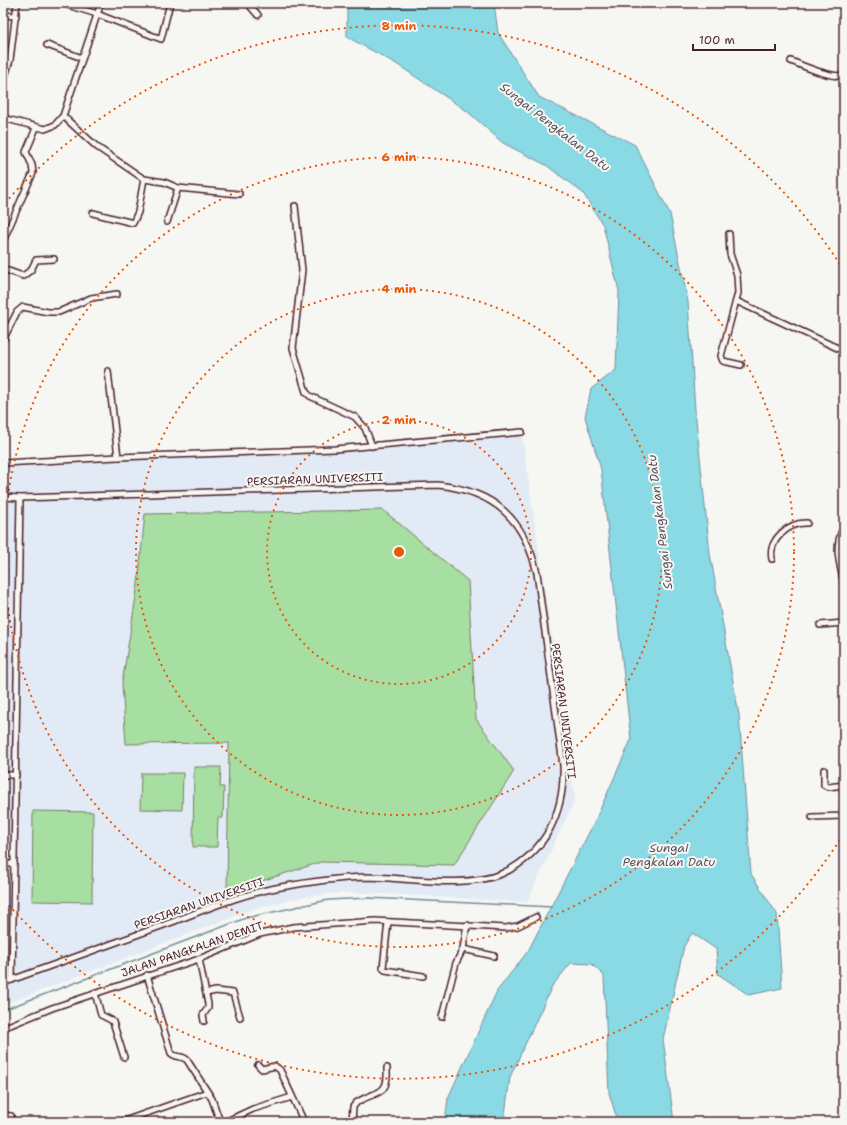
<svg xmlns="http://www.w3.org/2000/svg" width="847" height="1125" font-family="'Shantell Sans',sans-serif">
	<rect width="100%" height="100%" fill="#f6f6f2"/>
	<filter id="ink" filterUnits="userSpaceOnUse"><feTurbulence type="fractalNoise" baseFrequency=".025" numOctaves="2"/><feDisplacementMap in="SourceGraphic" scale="8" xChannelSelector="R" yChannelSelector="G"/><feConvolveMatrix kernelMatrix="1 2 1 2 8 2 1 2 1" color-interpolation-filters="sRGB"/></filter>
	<g filter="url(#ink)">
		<polygon fill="#e2eaf5" points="522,436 575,799 527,902 367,893 335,893 298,898 256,908 3,1005 3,465 344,451"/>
		<g fill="#a7dea1" stroke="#787e66">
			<polygon points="383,510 468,581 476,719 514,771 454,865 321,862 227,892 229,743 126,744 122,683 138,584 145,514"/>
			<polygon points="194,767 221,767 220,787 224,787 223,818 218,818 217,847 193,847"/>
			<polygon points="141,773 183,773 182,810 140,809"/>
			<polygon points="33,811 93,812 92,902 32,901"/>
		</g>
		<polygon fill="#8adae6" stroke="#708f9b" points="347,3 494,3 498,33 539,97 635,145 670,214 688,302 695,410 710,554 739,715 751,874 777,914 782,988 749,995 718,974 716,949 692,933 684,946 663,1039 674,1122 618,1122 609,1093 604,976 592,964 571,963 552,986 510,1077 504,1122 445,1122 448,1098 497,991 528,951 595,821 631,740 601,469 585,417 591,389 616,370 619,291 603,225 583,193 546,165 503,143 467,111 395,63 347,37"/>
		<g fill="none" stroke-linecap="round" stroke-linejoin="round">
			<polyline stroke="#708f9b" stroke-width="1.5" points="3,1010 246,918 328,900 369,898 552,907"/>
			<g stroke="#4a1f2b" stroke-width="8">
				<g id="minor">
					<polyline points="61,3 97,14 161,39 170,3"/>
					<polyline points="250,3 251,7 258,15"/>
					<polyline points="3,15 16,16"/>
					<polyline points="47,45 82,58"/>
					<path d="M791,61C803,66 832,79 844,75"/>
					<polyline points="3,83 10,60 17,3"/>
					<polyline points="63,116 97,147 144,179 164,182 178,188 239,194"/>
					<polyline points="3,118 45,129 55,125 63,116 101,3"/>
					<polyline points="295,206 302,270 293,348 306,392 310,396 355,417 365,428 372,446"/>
					<polyline points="93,213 133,223 138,212 144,179"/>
					<polyline points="167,222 178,188"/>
					<polyline points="729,234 730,254 737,275 738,293 721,356 723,361 741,365"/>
					<polyline points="3,241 33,173 32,165 26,152 36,128"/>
					<polyline points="3,269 23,276 31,270 36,260 54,259"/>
					<polyline points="736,301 844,351"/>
					<polyline points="3,340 17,312 23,307 48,312 59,312 91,298 117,294"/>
					<polyline points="108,371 118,457"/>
					<polyline points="3,463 118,457 335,449 522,432"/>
					<path d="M3,497L20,498L438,485C494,491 524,518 537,573L563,765C565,811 546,854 501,874C464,889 406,877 365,877C337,878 309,882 281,887C245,893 209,908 175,921C118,942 60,962 3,983"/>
					<path d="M844,527C833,546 840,564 844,584"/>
					<path d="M772,559C768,540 789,522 807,523"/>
					<polyline points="820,625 844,623"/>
					<polyline points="824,770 824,785 828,787 844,785"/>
					<polyline points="3,775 16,775"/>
					<polyline points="812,817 844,816"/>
					<polyline points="3,864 14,864"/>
					<polyline points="388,922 383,968 385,970 423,976"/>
					<polyline points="463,949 494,956"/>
					<polyline points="199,959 208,1004 208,1008 203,1015 204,1021"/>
					<path d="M147,975L171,1053C175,1058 182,1055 187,1060L212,1099L220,1122"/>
					<polyline points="12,980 20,498"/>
					<polyline points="95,993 101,1015 111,1020 113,1022 124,1057"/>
					<polyline points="206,993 216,991 233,993 240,1017"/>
					<polyline points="442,1017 456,963 463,949 467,925"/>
					<polyline points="3,1028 52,1008 199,959 260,934 293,927 375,921 506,928 518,926 536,917"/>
					<polyline points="258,1065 262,1069 275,1066 280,1070 304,1122"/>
					<polyline points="3,1115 11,1116"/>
					<polyline points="121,1122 207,1092"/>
					<polyline points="225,1122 253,1109 292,1097"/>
					<path d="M352,1122L353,1107L356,1103C375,1090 389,1098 387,1068"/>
				</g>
			</g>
			<use href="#minor" stroke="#f6f6f2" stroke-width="5"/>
		</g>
	</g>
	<g fill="none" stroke="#e8590c" stroke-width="2" stroke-dasharray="2 4">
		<circle cx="399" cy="552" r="132"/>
		<circle cx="399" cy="552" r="263"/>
		<circle cx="399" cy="552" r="395"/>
		<path d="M843 835A526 526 0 0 1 5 901M5 203A526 526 0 0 1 843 269"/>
	</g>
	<g text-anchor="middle" stroke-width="4" stroke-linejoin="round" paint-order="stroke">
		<g font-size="11" fill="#4a1f2b" stroke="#f6f6f2">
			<text transform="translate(315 479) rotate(-2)" y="4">PERSIARAN UNIVERSITI</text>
			<text transform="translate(564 711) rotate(83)" y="4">PERSIARAN UNIVERSITI</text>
			<text transform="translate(199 903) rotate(-19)" y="4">PERSIARAN UNIVERSITI</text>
			<text transform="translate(192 949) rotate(-19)" y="4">JALAN PANGKALAN DEMIT</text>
		</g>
		<g font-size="12" font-style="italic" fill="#5a4e5a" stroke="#f6f6f2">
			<text transform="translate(555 127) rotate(38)" y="4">Sungai Pengkalan Datu</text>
			<text transform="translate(660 522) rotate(-97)" y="4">Sungai Pengkalan Datu</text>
			<text x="669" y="852">Sungai<tspan x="669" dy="14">Pengkalan Datu</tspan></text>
		</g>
	</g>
	<circle cx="399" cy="552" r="6" fill="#e8590c" stroke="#f6f6f2" stroke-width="2"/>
	<g font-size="12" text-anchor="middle" font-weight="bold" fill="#e8590c" stroke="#f6f6f2" stroke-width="4" stroke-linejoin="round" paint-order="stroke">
		<text x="399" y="30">8 min</text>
		<text x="399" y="161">6 min</text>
		<text x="399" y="293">4 min</text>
		<text x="399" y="424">2 min</text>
	</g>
	<rect width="847" height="1125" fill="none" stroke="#f6f6f2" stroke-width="16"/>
	<rect x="8" y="8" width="831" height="1109" fill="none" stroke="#4a1f2b" stroke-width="1.5" filter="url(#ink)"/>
	<path d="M693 44v6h82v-6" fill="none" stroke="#4a1f2b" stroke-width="2"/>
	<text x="699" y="44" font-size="12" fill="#4a1f2b" stroke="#f6f6f2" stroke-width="3" paint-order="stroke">100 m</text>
</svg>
